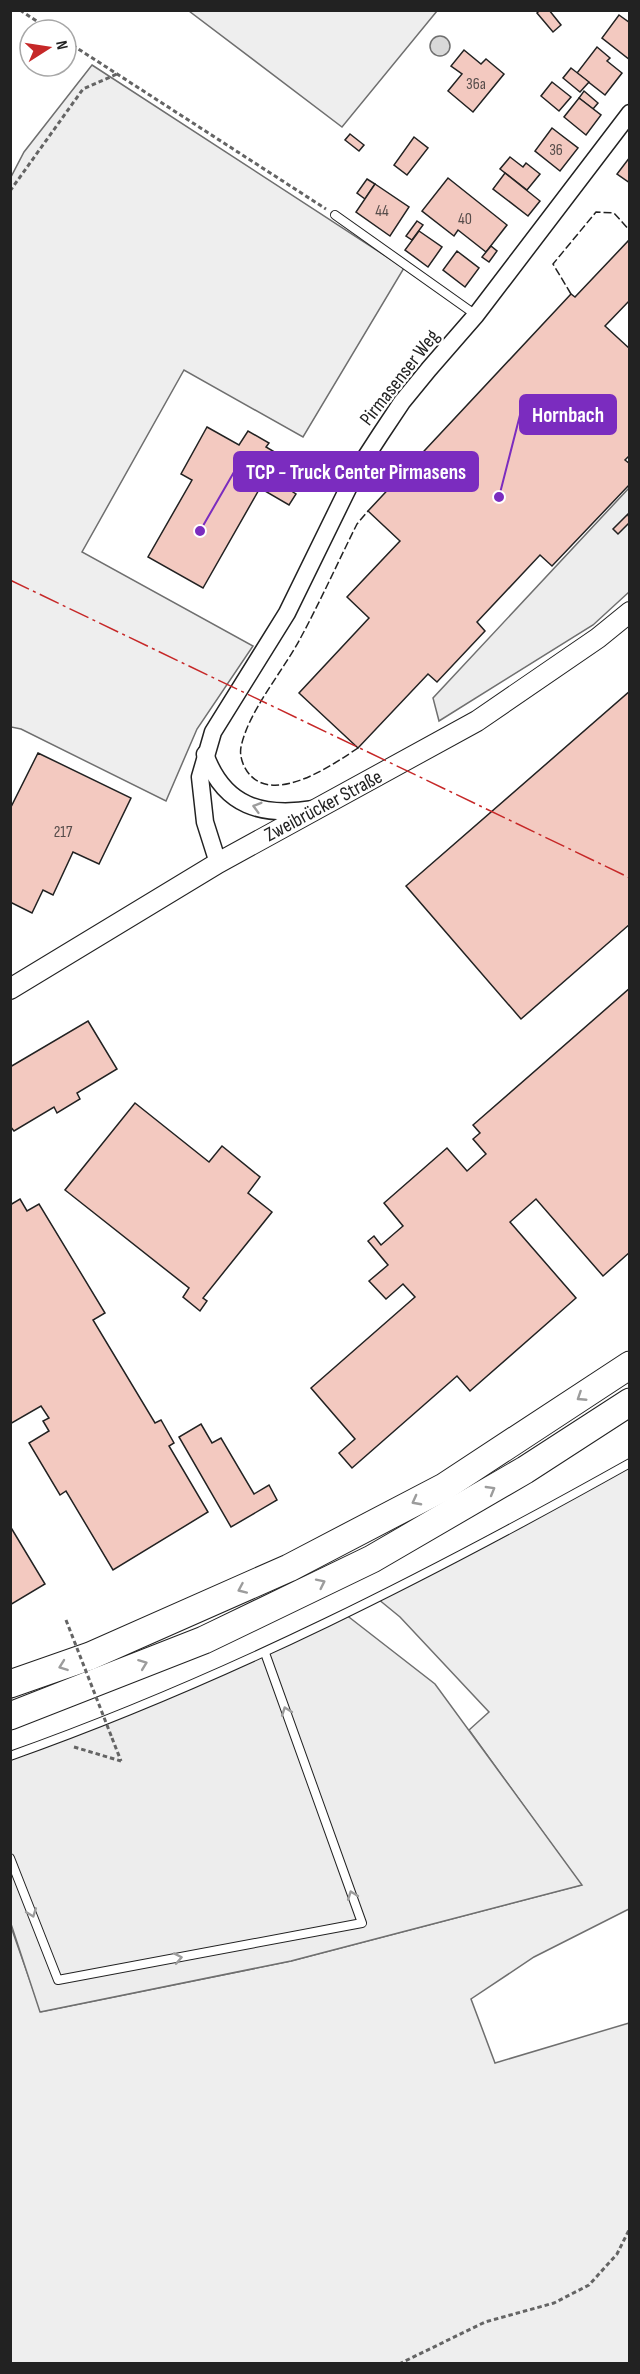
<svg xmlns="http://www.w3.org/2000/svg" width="640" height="2374" font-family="'Sofia Sans Condensed',sans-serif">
	<rect width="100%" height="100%" fill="#fff"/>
	<g fill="#eee" stroke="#6f6f6f" stroke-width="1.5">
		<polygon points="189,11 437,11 342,127"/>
		<polygon points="92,65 404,268 303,437 184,370 82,552 253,646 197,729 166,801 21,729 11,727 11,177 24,152"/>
		<polygon points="629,1463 629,1909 534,1957 471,1999 495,2063 629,2023 629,2363 11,2363 10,1924 41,2012 291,1961 581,1885 469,1730 489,1712 400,1617 378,1599"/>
	</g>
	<g fill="#ededed" stroke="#6f6f6f" stroke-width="1.5">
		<polygon points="629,488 629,592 593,625 439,721 433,698"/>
		<polygon points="345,1614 435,1684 582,1885 291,1961 40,2012 11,1924 10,1755 65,1736"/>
	</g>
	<circle fill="#d9d9d9" stroke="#6f6f6f" stroke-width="1.5" cx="440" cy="46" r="10"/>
	<g fill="#f3c9c0" stroke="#222" stroke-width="1.5">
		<polygon points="540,10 549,10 561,25 553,32 537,13"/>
		<polygon points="619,15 630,23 630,60 602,38"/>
		<polygon points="597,47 610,58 607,61 622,73 605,95 577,73"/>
		<polygon points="464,50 481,64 486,59 504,74 473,112 448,91 462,74 451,66"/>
		<polygon points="571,68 589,82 580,92 563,78"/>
		<polygon points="552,82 571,97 559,111 541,96"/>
		<polygon points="584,91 598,103 593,109 579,98"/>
		<polygon points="579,98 601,115 586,135 564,117"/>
		<polygon points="552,128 578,148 560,171 535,151"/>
		<polygon points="350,134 364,145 359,151 345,140"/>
		<polygon points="414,137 428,148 407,175 394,165"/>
		<polygon points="510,157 523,167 526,163 540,174 527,190 500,169"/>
		<polygon points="630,157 630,183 617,174"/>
		<polygon points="505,173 540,201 528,216 493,189"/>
		<polygon points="448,178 507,225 486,252 458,230 454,236 422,211"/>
		<polygon points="367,179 375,184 365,199 357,193"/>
		<polygon points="375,184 409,207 390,236 356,212"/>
		<polygon points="417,221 423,225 412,240 406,236"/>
		<polygon points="419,231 442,247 428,267 405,250"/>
		<polygon points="630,239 630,300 605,326 630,349 630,455 625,460 630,464 630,484 552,566 540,555 477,622 485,631 437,682 428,674 358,748 299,693 369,618 347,597 400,541 368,511 571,294 575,297"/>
		<polygon points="491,246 497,251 489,262 482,257"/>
		<polygon points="457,251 479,268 465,287 443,270"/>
		<polygon points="207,427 239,445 248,431 269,443 266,447 305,470 293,492 296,494 289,505 260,488 203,588 148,557 192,480 181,474"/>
		<polygon points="628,514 630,522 618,534 613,529"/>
		<polygon points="630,691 630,924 521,1019 406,886"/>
		<polygon points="38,753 131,798 99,864 73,852 53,895 43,890 32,913 10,902 10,809"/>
		<polygon points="630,988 630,1252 603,1276 536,1199 510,1222 576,1298 470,1391 457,1376 352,1468 339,1453 355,1439 311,1388 415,1297 403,1284 386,1299 369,1281 388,1265 368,1241 374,1236 381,1245 403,1226 384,1203 447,1148 467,1171 486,1154 473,1139 480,1133 473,1125"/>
		<polygon points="88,1021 117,1069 77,1093 80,1099 57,1113 54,1107 14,1131 10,1126 10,1067"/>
		<polygon points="135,1103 209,1162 222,1146 260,1177 248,1193 272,1212 203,1298 207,1301 200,1311 183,1297 189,1288 65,1190"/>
		<polygon points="20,1199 27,1211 39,1204 105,1313 93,1320 155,1423 161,1420 174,1443 169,1446 208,1512 113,1570 66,1491 60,1495 29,1443 49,1431 43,1421 49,1418 41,1406 10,1424 10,1205"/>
		<polygon points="201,1424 212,1443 221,1438 254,1494 269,1485 277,1500 231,1527 179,1437"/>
		<polygon points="10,1526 45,1584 10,1605"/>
	</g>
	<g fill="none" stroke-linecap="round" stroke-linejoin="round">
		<g stroke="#222" stroke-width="10">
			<g id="service">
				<polyline points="335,215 476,315"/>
				<path d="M10,1756C227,1679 430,1575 630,1463"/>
				<polyline points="10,1858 58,1980 362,1923 265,1653"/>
			</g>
		</g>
		<g stroke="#222" stroke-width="19">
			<g id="minor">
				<path d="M205,754C224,807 262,817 314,809"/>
				<polyline points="218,863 205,822 200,777 213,732 287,613 356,472 380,435 402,402 429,369 476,315 630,113"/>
			</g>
		</g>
		<g stroke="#222" stroke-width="22">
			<polyline id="tertiary" points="10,989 218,863 477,721 598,638 630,612"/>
		</g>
		<g stroke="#222" stroke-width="29">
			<g id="trunk">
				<polyline points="10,1684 90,1656 289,1568 444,1487 630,1365"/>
				<polyline points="10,1716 204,1640 372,1559 525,1470 630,1402"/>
			</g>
		</g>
		<g stroke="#646464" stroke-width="3" stroke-dasharray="4.5 3" stroke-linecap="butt">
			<polyline points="20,10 50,30"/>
			<polyline points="66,41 326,209"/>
			<polyline points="10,191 83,89 117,74"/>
			<polyline points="112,1738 121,1761"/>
			<polyline points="74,1747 121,1761"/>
			<polyline points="399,2364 485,2322 554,2303 589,2285 617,2254 630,2228"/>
		</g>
		<use href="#service" stroke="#fff" stroke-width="8"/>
		<use href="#minor" stroke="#fff" stroke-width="16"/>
		<use href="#tertiary" stroke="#fff" stroke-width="20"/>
		<use href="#trunk" stroke="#fff" stroke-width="27"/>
		<polyline stroke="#646464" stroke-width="3" stroke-dasharray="4.5 3" stroke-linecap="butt" points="66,1620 112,1738"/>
		<g stroke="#222" stroke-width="1.5" stroke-dasharray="8 3" stroke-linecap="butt">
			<polyline points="571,294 553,264 596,212 614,213 630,231"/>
			<path d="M358,748C334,764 278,803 251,776C244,769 239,757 241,747C248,712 283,671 300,639C320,602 338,562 357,524L368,511"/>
		</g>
		<polyline stroke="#c62828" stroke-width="1.5" stroke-dasharray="21 4.5 3 4.5" stroke-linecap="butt" points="10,580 630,878"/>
	</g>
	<defs><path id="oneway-chevron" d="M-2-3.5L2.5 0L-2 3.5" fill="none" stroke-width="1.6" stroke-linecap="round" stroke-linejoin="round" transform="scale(1.5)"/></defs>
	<g stroke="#9c9c9c">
		<use href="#oneway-chevron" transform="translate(257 807) rotate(-164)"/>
		<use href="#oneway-chevron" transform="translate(581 1397) rotate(147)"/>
		<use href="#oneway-chevron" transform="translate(491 1490) rotate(-30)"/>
		<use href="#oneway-chevron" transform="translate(416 1501) rotate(152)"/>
		<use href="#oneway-chevron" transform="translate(321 1583) rotate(-26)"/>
		<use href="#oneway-chevron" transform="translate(242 1589) rotate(156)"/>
		<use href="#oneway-chevron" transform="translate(143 1664) rotate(-21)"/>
		<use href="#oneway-chevron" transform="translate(63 1666) rotate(160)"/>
		<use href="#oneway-chevron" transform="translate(286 1711) rotate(-110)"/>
		<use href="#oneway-chevron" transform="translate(352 1895) rotate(-110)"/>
		<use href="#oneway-chevron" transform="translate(32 1913) rotate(69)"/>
		<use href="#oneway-chevron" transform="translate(178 1958) rotate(-11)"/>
	</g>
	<g text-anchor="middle" stroke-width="4.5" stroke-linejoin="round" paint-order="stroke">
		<g font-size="16" fill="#564c4a">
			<text x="476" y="89">36a</text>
			<text x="556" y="155">36</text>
			<text x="382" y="216">44</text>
			<text x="465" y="224">40</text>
			<text x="63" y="837">217</text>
		</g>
		<g font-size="20" fill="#222" stroke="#fff">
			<text transform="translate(399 377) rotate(-52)" y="7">Pirmasenser Weg</text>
			<text transform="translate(323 805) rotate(-28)" y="7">Zweibrücker Straße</text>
		</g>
	</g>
	<path fill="none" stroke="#7b2cbf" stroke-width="2" d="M499 497L520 415M200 531L234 472"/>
	<g fill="#7b2cbf" stroke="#fff" stroke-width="2">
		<circle cx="499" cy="497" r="6"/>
		<circle cx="200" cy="531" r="6"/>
	</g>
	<g fill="#7b2cbf" stroke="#7b2cbf" stroke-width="2">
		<rect x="520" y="395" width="96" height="39" rx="6"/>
		<rect x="234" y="452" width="244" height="39" rx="6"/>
	</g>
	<g font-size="21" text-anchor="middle" font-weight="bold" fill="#fff">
		<text x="568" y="422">Hornbach</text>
		<text x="356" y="479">TCP - Truck Center Pirmasens</text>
	</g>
	<rect width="640" height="2374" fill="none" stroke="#222222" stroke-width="24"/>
	<g transform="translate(48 48) rotate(78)"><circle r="28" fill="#ffffff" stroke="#a7a7a7" stroke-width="1.5"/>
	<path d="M0-4.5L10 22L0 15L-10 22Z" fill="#c62828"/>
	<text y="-9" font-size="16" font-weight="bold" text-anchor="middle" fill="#222222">N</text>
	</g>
</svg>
